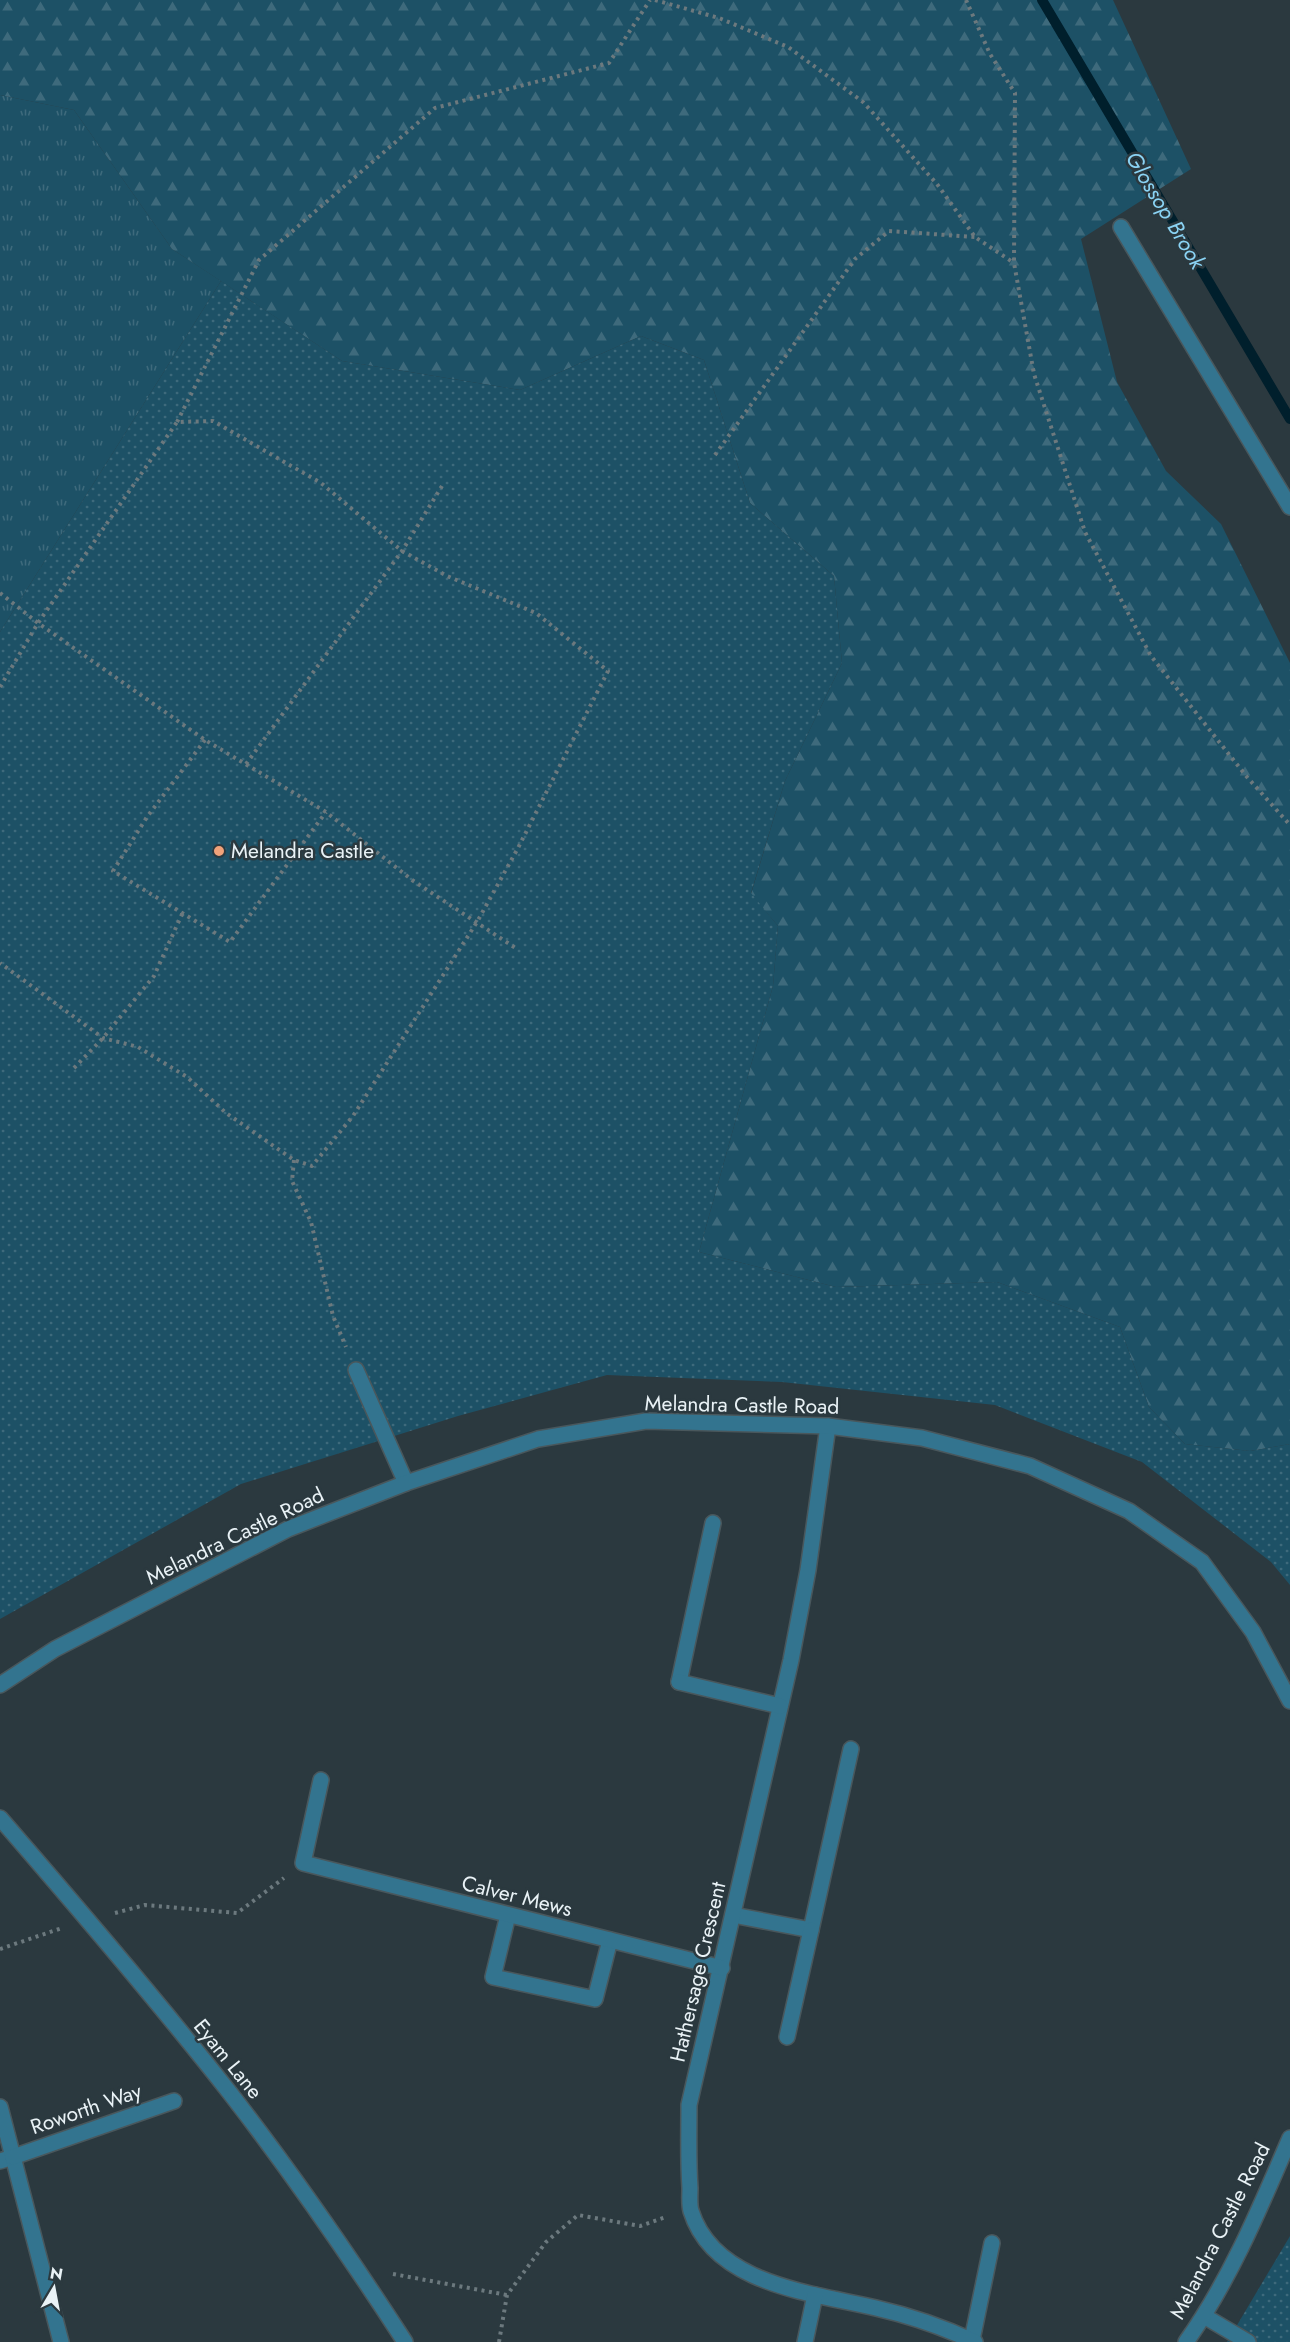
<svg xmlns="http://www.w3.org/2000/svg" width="1290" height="2342" font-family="Jost,sans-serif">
	<defs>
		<pattern id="grass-tufts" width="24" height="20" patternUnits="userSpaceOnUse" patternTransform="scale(1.5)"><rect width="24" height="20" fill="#1d5166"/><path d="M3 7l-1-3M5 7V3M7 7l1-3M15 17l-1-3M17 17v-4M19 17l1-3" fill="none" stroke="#3e6a7c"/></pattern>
		<pattern id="forest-firs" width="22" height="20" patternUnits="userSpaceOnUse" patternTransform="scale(1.5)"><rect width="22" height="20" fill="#1d5166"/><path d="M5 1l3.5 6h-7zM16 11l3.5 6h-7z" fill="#3e6a7c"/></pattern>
		<pattern id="park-dots" width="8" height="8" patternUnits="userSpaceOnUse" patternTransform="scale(1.5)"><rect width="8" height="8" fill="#1d5166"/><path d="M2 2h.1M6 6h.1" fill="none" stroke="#3e6a7c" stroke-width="1.8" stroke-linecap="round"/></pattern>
	</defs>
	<rect width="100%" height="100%" fill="#2b393f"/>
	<polygon fill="url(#grass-tufts)" points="0,95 74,110 172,249 221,281 0,632"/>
	<polygon fill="url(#forest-firs)" points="0,0 1113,0 1191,169 1081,239 1117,382 1166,471 1221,524 1290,663 1290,1444 1250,1451 1185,1444 1149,1407 1120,1327 997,1282 836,1287 699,1252 773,986 778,926 751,894 785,781 842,663 834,576 750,503 704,360 641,336 520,390 342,361 172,249 74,110 0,95"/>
	<g fill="url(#park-dots)">
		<polygon points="221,281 342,361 520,390 641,336 704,360 750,503 834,576 842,663 785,781 751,893 778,926 773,986 699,1252 836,1287 997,1282 1120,1327 1149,1407 1185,1444 1250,1451 1290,1444 1290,1585 1271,1562 1142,1462 995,1405 782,1382 607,1375 458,1416 241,1484 0,1619 0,632"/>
		<polygon points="1290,2236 1290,2342 1227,2342"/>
	</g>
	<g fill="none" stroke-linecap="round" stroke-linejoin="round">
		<polyline stroke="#001f2c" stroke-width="10" points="1042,0 1290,419"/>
		<g stroke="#49575c" stroke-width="18">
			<g id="service">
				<polyline points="1121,227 1290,507"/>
				<polyline points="356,1370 406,1483"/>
				<polyline points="679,1682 713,1523"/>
				<polyline points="508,1915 493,1977 595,1999 610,1940"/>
				<polyline points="733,1915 811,1930 851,1749"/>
				<polyline points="787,2037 811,1930"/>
				<polyline points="0,2161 13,2157"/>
				<polyline points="1204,2316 1248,2342"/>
				<polyline points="972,2340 992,2243"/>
			</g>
		</g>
		<g stroke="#49575c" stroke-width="18">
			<path id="pedestrian" d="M0,1818C78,1908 156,1999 230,2093C292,2173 350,2257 405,2342"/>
		</g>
		<g stroke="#49575c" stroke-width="18">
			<g id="minor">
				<path d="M828,1426L808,1570L791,1660L689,2105C689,2133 688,2160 690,2188C690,2195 689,2204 691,2211C714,2285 813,2293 876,2308C911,2316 943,2327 975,2342"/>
				<polyline points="679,1682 780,1706"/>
				<polyline points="0,1685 55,1649 288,1529 406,1483 538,1439 646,1421 828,1426 922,1438 1030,1466 1129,1511 1202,1562 1253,1632 1290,1701"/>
				<polyline points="321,1780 303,1863 722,1968"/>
				<polyline points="0,2107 61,2342"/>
				<polyline points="13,2157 174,2101"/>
				<polyline points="805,2342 815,2295"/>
				<path d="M1186,2342C1230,2280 1260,2208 1290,2138"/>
			</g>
		</g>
		<g stroke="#6c797e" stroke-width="4" stroke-dasharray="3 4.5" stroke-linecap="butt">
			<polyline points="655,0 719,18 788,47 863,102 937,184 975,237 1014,263"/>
			<polyline points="966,0 990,54 1015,93 1014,263 1034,374 1085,532 1151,656 1247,777 1290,825"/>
			<polyline points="177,422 259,260 435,108 609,63 650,0"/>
			<polyline points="715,455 855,259 889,231 975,237"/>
			<polyline points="0,593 38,623 205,740 326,812 412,880 517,949"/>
			<polyline points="0,687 38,623 177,422 213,421 321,483 402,551 447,576 536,613 608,671 518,848 477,922 353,1116 312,1166 294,1160 226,1113 187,1077 138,1047 103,1038 0,963"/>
			<polyline points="205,740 147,817 113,871 230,942 326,812"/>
			<polyline points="246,764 402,551 442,486"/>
			<polyline points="74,1068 103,1038 154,976 183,912"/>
			<polyline points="294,1160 292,1181 311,1222 333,1316 346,1347"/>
			<polyline points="115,1913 145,1905 237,1913 284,1878"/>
			<polyline points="0,1949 62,1928"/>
			<polyline points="393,2274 507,2295"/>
			<polyline points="499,2342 507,2295 546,2242 578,2215 640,2226 666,2217"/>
		</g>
		<use href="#service" stroke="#33748f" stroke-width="15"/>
		<use href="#pedestrian" stroke="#33748f" stroke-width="15"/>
		<use href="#minor" stroke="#33748f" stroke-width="15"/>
	</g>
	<circle fill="#f0a27a" stroke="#2b393f" stroke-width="2" cx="219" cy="851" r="6"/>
	<g text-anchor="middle" stroke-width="5" stroke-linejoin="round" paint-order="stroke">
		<g font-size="21" fill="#e9f2f6" stroke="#2b393f" text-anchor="start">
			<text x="231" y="858">Melandra Castle</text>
		</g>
		<g font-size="21" fill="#e9f2f6" stroke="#2b393f">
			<text transform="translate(742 1405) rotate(1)" y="7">Melandra Castle Road</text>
			<text transform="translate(235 1536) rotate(-26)" y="7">Melandra Castle Road</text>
			<text transform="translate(517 1896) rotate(14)" y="7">Calver Mews</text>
			<text transform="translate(698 1972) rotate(-77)" y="7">Hathersage Crescent</text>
			<text transform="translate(228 2059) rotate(51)" y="7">Eyam Lane</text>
			<text transform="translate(86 2109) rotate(-19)" y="7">Roworth Way</text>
			<text transform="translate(1220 2231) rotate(-63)" y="7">Melandra Castle Road</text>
		</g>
		<g font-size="22" font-style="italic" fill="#8ad3f4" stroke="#2b393f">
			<text transform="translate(1166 210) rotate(59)" y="8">Glossop Brook</text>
		</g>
	</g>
	<g transform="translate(54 2288) rotate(10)" stroke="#2b393f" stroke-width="4.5" paint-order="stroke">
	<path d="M0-4.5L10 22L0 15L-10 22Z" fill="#e9f2f6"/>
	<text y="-9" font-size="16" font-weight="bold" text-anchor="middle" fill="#e9f2f6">N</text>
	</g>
</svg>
